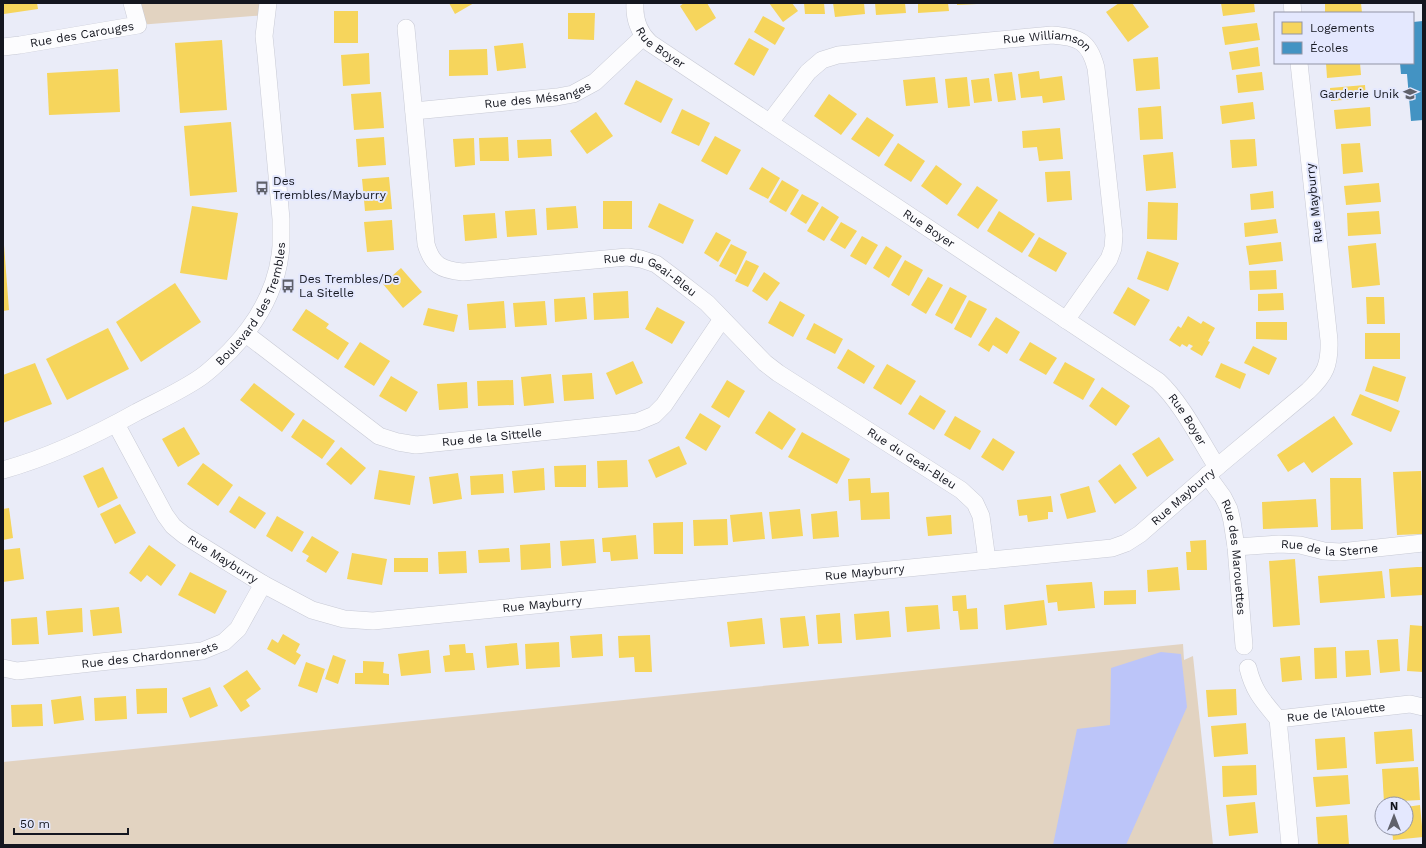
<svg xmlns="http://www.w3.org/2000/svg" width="1426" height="848" font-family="'Work Sans',sans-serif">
	<rect width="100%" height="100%" fill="#eaecf8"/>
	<g fill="#e2d3c1">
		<polygon points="132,3 268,3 266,15 138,25"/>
		<polygon points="1183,644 1184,660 1193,656 1213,845 3,845 3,762"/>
	</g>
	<polygon fill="#bcc5f9" points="1161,652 1181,654 1187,707 1126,845 1053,845 1077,729 1110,725 1111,668"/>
	<g fill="#f6d55c">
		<polygon points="3,3 37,3 38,9 4,14"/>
		<polygon points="449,3 474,3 455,14"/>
		<polygon points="684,3 707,3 716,18 696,31 680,6"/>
		<polygon points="769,3 792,3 798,11 783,22"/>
		<polygon points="804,3 824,3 825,14 805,14"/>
		<polygon points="833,3 864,3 865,14 835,17"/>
		<polygon points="875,3 905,3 906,13 876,15"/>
		<polygon points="918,3 948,3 949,11 918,13"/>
		<polygon points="957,3 977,3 977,4 957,5"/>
		<polygon points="1119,3 1132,3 1149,27 1128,42 1106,12"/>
		<polygon points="1221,3 1254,3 1255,12 1223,16"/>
		<polygon points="1325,3 1361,3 1362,13 1325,13"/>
		<rect x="334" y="11" width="24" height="32"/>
		<polygon points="568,13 595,13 594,40 568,39"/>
		<polygon points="763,16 785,28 775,45 754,32"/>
		<polygon points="1257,23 1260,40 1225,45 1222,27"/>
		<polygon points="749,38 769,49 754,76 734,64"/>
		<polygon points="222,40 227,110 180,113 175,43"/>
		<polygon points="523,43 526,68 497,71 494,46"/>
		<polygon points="1258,47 1260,66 1232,70 1229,52"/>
		<polygon points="487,49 488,75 449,76 449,50"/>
		<polygon points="369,53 370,84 343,86 341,55"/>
		<polygon points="1158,57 1160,89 1136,91 1133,59"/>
		<polygon points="1326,63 1360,63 1361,75 1327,78"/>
		<polygon points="118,69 120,112 49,115 47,73"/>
		<polygon points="1039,71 1040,79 1062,76 1065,100 1043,103 1042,96 1021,98 1018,74"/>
		<polygon points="1012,72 1016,100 998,102 994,74"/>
		<polygon points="1262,72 1264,90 1238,93 1236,75"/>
		<polygon points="935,77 938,103 906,106 903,80"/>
		<polygon points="967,77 970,106 948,108 945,79"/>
		<polygon points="989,78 992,101 974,103 971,80"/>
		<polygon points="636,80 673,99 661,123 624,104"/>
		<polygon points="1365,85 1366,98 1331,101 1330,88"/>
		<polygon points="381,92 384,128 354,130 351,94"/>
		<polygon points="829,94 857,114 841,135 814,116"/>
		<polygon points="1253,102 1255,119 1222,124 1220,106"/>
		<polygon points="1161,106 1163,139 1140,140 1138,108"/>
		<polygon points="1370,107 1371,126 1336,129 1334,110"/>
		<polygon points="682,109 710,123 699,146 671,133"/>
		<polygon points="596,112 613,136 587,154 570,131"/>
		<polygon points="867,117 894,135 879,157 851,139"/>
		<polygon points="231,122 237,192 190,196 184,126"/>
		<polygon points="1060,128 1063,159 1039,161 1037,147 1023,148 1022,131"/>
		<polygon points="715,136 741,150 727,175 701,161"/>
		<polygon points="384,137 386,165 358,167 356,139"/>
		<polygon points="508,137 509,161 480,161 479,138"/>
		<polygon points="474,138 475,165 455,167 453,139"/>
		<polygon points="551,139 552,156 518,158 517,140"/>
		<polygon points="1255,139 1257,166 1232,168 1230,140"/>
		<polygon points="898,143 925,161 911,182 884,165"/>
		<polygon points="1360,143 1363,172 1343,174 1341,144"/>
		<polygon points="1173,152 1176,188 1146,191 1143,155"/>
		<polygon points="936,165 962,184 947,205 921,186"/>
		<polygon points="762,167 780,178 768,199 749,189"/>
		<polygon points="1070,171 1072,200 1047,202 1045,172"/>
		<polygon points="389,177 392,209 365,211 362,179"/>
		<polygon points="782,180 799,190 786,212 769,202"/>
		<polygon points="1379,183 1381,202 1346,205 1344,186"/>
		<polygon points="977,186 998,200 978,229 957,215"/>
		<polygon points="1273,191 1274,208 1251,210 1250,194"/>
		<polygon points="802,194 819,203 806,224 790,214"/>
		<rect x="603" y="201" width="29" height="28"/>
		<polygon points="1148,202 1178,203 1177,240 1147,239"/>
		<polygon points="659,203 694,220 683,244 648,227"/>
		<polygon points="192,206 238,213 227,280 180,273"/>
		<polygon points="576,206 578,228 547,230 546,208"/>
		<polygon points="822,206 839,217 824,241 807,231"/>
		<polygon points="535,209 537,235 507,237 505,211"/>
		<polygon points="999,211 1035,234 1022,253 987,231"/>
		<polygon points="1379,211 1381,234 1348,236 1347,213"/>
		<polygon points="495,213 497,238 465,241 463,215"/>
		<polygon points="1276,219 1278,233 1245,237 1244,223"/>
		<polygon points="392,220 394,250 367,252 364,222"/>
		<polygon points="841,222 857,231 845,249 830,240"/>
		<polygon points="716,232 731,240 718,262 704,253"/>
		<polygon points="862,236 878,245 866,265 850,256"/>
		<polygon points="1039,237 1067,253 1056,272 1028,256"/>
		<polygon points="1281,242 1283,261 1249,265 1246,246"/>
		<polygon points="1376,243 1380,285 1352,288 1348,246"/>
		<polygon points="731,244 747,252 736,275 719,266"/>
		<polygon points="3,245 4,245 9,310 3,311"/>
		<polygon points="886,246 902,256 889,278 873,268"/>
		<polygon points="1147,251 1179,263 1168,291 1137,279"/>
		<polygon points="746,260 759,266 748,287 735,281"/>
		<polygon points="905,260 923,270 909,296 891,285"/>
		<polygon points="401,268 422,292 403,308 383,284"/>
		<polygon points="1276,270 1277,289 1250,290 1249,271"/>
		<polygon points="764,272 780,283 767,301 752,291"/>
		<polygon points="928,277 943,285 926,314 911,305"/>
		<polygon points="175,283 201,322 141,362 116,322"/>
		<polygon points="950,287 967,296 952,324 935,315"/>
		<polygon points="1128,287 1150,300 1135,326 1113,313"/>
		<polygon points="628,291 629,318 594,320 593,293"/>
		<polygon points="1283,293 1284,310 1258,311 1258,294"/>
		<polygon points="585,297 587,319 555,322 554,299"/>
		<polygon points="1366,297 1384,297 1385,324 1367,324"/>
		<polygon points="969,300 987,309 971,338 954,329"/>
		<polygon points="504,301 506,328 469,330 467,304"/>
		<polygon points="545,301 547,325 515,327 513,303"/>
		<polygon points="780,301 805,315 793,337 768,323"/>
		<polygon points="657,307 685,322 672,344 645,329"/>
		<polygon points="428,308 458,315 454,332 423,325"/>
		<polygon points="306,309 329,324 326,328 349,343 338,360 292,330"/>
		<polygon points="1188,316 1201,324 1203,321 1215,328 1208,341 1210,342 1202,356 1190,349 1193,346 1189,344 1187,347 1182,344 1180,347 1169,340 1178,326 1181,328"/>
		<polygon points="996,317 1020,332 1007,354 993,345 989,352 978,345"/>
		<polygon points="1256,322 1287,322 1287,340 1256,339"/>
		<polygon points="814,323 843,339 835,354 806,339"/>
		<polygon points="108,328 129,369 67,400 46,359"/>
		<rect x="1365" y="333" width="35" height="26"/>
		<polygon points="360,342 390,361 374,386 344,367"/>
		<polygon points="1030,342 1057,358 1046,375 1019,360"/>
		<polygon points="1253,346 1277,358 1269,375 1244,363"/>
		<polygon points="848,349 875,366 864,384 837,368"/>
		<polygon points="633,361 643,383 616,395 606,373"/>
		<polygon points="1065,362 1095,379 1083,400 1053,383"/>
		<polygon points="35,363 52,404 3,423 3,375"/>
		<polygon points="1221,363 1246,374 1240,389 1215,377"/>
		<polygon points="887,364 916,381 901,405 873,388"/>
		<polygon points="1373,366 1406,377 1398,402 1365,391"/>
		<polygon points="592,373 594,399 564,401 562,375"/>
		<polygon points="551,374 554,403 524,406 521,377"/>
		<polygon points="391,376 418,392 406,412 379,396"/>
		<polygon points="513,380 514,405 478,406 477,381"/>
		<polygon points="727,380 745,391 729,418 711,407"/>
		<polygon points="467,382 468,408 439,410 437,384"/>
		<polygon points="254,383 295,414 282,432 240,400"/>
		<polygon points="1102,387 1130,406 1116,426 1089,406"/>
		<polygon points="1360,394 1400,411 1391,432 1351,415"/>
		<polygon points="920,395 946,411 934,430 908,414"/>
		<polygon points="769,411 796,429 782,450 755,433"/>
		<polygon points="700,413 721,426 706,451 685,438"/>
		<polygon points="955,416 981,431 970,450 944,435"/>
		<polygon points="1334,416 1353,444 1312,473 1304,462 1288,472 1277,455"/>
		<polygon points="303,419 335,441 322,459 291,437"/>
		<polygon points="184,427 200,454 178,467 162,439"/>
		<polygon points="802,432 850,459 837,484 788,457"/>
		<polygon points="1159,437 1174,460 1147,477 1132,454"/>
		<polygon points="993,438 1015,452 1003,471 981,457"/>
		<polygon points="679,446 687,464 656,478 648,460"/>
		<polygon points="341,447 366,468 351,485 326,464"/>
		<polygon points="627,460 628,487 598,488 597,461"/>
		<polygon points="203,463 233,485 218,506 187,484"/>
		<polygon points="1120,464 1137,488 1115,504 1098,481"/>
		<polygon points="586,465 586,487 555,487 554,466"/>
		<polygon points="103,467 118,498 98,508 83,476"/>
		<polygon points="544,468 545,490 514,493 512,471"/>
		<polygon points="379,470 415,476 410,505 374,499"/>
		<polygon points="1421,471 1423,534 1397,535 1393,472"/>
		<polygon points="458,473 462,499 433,504 429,477"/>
		<polygon points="503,474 504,493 471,495 470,476"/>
		<polygon points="870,478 871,493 889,492 890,519 861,520 860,500 849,501 848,479"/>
		<polygon points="1330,478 1361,478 1363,529 1331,530"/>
		<polygon points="1089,486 1096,512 1067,519 1060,494"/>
		<polygon points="239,496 266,513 255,529 229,512"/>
		<polygon points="1051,496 1053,512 1048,512 1048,519 1028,522 1027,515 1019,516 1017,500"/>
		<polygon points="1316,499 1318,527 1263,529 1262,502"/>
		<polygon points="120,504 136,533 115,544 100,514"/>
		<polygon points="9,508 13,538 3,540 3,509"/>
		<polygon points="800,509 803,536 772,539 769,512"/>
		<polygon points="837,511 839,537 813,539 811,514"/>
		<polygon points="762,512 765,539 733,542 730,515"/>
		<polygon points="951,515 952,534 928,536 926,517"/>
		<polygon points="277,516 304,532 292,552 266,536"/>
		<polygon points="727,519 728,545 694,546 693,520"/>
		<polygon points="683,522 683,554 654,554 653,523"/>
		<polygon points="636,535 638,559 611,561 610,552 603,552 602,538"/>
		<polygon points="312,536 339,552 326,573 306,561 309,556 302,552"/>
		<polygon points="594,539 596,563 562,566 560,541"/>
		<polygon points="1206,540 1207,570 1187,570 1186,552 1191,552 1190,541"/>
		<polygon points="550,543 551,568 521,570 520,545"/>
		<polygon points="149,545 176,565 161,586 147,575 141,582 129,573"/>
		<polygon points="20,548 24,579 3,582 3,550"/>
		<polygon points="509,548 510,562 479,563 478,550"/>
		<polygon points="466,551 467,573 439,574 438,552"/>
		<polygon points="352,553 387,559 382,585 347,579"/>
		<rect x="394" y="558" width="34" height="14"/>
		<polygon points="1295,559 1300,625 1273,627 1269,561"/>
		<polygon points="1178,567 1180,590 1148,592 1147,570"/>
		<polygon points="1417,567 1423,567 1423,595 1391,597 1389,569"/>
		<polygon points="1382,571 1385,598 1320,603 1318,576"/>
		<polygon points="190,572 227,591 215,614 178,595"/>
		<polygon points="1092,582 1095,608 1058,611 1057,602 1048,603 1046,585"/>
		<polygon points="1136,590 1136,604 1104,605 1104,591"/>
		<polygon points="966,595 967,609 977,608 978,629 960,630 958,611 953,611 952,596"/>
		<polygon points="1044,600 1047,625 1006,630 1004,605"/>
		<polygon points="938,605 940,629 907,632 905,607"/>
		<polygon points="119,607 122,633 93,636 90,610"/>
		<polygon points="82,608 83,632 48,635 46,611"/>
		<polygon points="889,611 891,637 856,640 854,614"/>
		<polygon points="840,613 842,643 818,644 816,615"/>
		<polygon points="805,616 809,646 783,648 780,618"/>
		<polygon points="37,617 39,644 12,645 11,619"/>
		<polygon points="762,618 765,644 730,647 727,622"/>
		<polygon points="1410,625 1423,626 1423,672 1407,671"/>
		<polygon points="283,634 300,644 296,652 301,655 295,665 267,649 272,639 278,643"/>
		<polygon points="602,634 603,656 572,658 570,636"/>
		<polygon points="650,635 652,672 635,672 634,657 619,658 618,636"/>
		<polygon points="1398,639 1400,671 1380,673 1377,640"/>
		<polygon points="559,642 560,667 526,669 525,644"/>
		<polygon points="517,643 519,665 487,668 485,646"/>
		<polygon points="465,644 466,653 473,653 475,670 445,672 443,656 450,655 449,645"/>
		<polygon points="1336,647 1337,678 1315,679 1314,648"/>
		<polygon points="429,650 431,673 401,676 398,654"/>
		<polygon points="1369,650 1371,675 1346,677 1345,651"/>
		<polygon points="333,655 346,660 338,684 325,679"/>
		<polygon points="1300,656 1302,680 1282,682 1280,658"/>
		<polygon points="363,661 384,662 383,673 389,674 389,685 355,684 355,673 363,673"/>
		<polygon points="306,662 325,669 317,693 298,686"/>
		<polygon points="247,670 261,689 246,700 250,706 241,712 223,686"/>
		<polygon points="210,687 218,706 190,718 182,698"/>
		<polygon points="167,688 167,713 137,714 136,689"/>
		<polygon points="1236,689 1237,715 1208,717 1206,690"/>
		<polygon points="81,696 84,720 54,724 51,700"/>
		<polygon points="126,696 127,719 95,721 94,698"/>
		<polygon points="42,704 43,726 12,727 11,705"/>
		<polygon points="1246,723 1248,754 1214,757 1211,726"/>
		<polygon points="1412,729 1414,761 1376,764 1374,732"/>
		<polygon points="1345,737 1347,768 1317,770 1315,739"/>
		<polygon points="1256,765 1257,795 1223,797 1222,766"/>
		<polygon points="1418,767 1420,800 1384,802 1382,769"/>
		<polygon points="1348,775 1350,804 1316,807 1313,777"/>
		<polygon points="1255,802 1258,833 1229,836 1226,805"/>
		<polygon points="1420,805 1423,837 1393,840 1392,828 1406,828 1406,807"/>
		<polygon points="1347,815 1349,845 1318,845 1316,817"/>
	</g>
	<polygon fill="#4393c3" points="1423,21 1423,120 1411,121 1407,74 1401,74 1400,63 1413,63 1413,22"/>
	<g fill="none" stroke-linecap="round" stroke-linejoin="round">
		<g stroke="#c8cad5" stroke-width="18">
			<g id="street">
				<path id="s1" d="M635,3C634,18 639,33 650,43L1158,381C1181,402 1200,440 1217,467"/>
				<polyline points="1292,3 1293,13"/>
				<path id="s2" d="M406,28L426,244C432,265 441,270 463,272L627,257L641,259L656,264L676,279L707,303L765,363L778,373L961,490L975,503L981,516L987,560"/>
				<path id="s3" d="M3,47L20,45L138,25L132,3"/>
				<path id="s4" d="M414,111L557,97L573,94L595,82L643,37"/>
				<path id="s5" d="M770,122L808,72L822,60L838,55L1052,35C1079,37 1089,41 1096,68L1114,235L1113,248L1109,259L1066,320"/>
				<path id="s6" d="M246,334L379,436L398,442L416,445L619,424L637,422L654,415L664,405L722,319"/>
				<path id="s7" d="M116,424L165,515L173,526L184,535L263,584L312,610L344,619L373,621L1112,548L1126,543L1140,534L1217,467L1308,391C1325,375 1330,365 1329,340L1299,63"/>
				<path id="s8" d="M3,470C50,457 94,436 137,412C158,401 181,391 201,377C211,370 221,360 230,351C258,322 278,288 281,246C281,237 281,228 281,219L266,55L264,36L268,3"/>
				<path id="s9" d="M1207,475L1223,497L1229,509L1232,521L1236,547L1244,646"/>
				<path id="s10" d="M1236,547L1279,544L1300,545L1324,551L1340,552L1423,543"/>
				<path id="s11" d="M3,668L17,671L202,651L224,642L238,629L263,584"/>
				<path d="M1248,668C1254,692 1263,701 1278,719"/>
				<path id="s12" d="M1290,845L1278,719L1410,704L1423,707"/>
			</g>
		</g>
		<use href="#street" stroke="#fcfcfe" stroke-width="17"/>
	</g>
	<defs>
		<g id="school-bare" transform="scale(1.08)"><path d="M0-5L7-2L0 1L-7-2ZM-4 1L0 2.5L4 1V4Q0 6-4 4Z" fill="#5f616b" stroke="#e4e8fe" stroke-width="2.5" paint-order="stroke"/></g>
		<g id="bus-bare" transform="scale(1.08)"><path d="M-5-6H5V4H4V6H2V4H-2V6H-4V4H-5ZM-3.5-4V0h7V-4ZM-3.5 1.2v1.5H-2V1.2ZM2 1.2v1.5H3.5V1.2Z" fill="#5f616b" stroke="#e4e8fe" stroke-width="2.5" paint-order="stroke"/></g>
	</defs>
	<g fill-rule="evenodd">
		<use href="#school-bare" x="1410" y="94"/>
		<use href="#bus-bare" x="262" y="188"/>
		<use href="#bus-bare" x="288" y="286"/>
	</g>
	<g text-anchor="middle" stroke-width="4" stroke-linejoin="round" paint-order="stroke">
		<g font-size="12" fill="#14161f" stroke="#e4e8fe">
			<text dy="4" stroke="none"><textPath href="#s3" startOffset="80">Rue des Carouges</textPath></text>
			<text dy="4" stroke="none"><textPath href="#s1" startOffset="55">Rue Boyer</textPath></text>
			<text dy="4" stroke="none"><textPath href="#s5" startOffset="309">Rue Williamson</textPath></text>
			<text dy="4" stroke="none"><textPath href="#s4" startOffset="125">Rue des Mésanges</textPath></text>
			<text transform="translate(1314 203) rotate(-96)" y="4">Rue Mayburry</text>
			<text dy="4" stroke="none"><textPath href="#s1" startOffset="379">Rue Boyer</textPath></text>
			<text dy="4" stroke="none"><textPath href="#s2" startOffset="460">Rue du Geai-Bleu</textPath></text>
			<text dy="4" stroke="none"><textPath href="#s8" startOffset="311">Boulevard des Trembles</textPath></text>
			<text dy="4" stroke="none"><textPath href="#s1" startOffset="703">Rue Boyer</textPath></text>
			<text dy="4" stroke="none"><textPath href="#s6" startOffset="282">Rue de la Sittelle</textPath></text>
			<text dy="4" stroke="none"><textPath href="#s2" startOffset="785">Rue du Geai-Bleu</textPath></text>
			<text dy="4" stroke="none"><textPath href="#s7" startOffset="1173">Rue Mayburry</textPath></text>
			<text dy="4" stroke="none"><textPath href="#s10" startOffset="94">Rue de la Sterne</textPath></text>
			<text dy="4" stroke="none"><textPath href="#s9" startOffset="89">Rue des Marouettes</textPath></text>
			<text dy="4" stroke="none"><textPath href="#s7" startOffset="177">Rue Mayburry</textPath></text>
			<text dy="4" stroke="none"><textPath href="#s7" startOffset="836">Rue Mayburry</textPath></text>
			<text dy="4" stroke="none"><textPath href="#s7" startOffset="512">Rue Mayburry</textPath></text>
			<text dy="4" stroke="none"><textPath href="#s11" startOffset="148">Rue des Chardonnerets</textPath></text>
			<text dy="4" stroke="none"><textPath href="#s12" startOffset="185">Rue de l'Alouette</textPath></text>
		</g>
		<g font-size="12" fill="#14161f" stroke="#e4e8fe" text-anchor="start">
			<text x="1399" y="98" text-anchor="end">Garderie Unik</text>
			<text x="273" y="185">Des<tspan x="273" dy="14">Trembles/Mayburry</tspan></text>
			<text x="299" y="283">Des Trembles/De<tspan x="299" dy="14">La Sitelle</tspan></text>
		</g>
	</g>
	<rect width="1426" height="848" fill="none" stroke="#14161f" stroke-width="8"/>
	<rect x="1274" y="12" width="140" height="52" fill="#e4e8fe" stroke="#9194a5"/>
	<rect x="1282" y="22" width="20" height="12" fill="#f6d55c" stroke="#9194a5"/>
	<text x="1310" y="32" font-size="12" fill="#14161f">Logements</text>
	<rect x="1282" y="42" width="20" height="12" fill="#4393c3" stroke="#9194a5"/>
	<text x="1310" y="52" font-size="12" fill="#14161f">Écoles</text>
	<g transform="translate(1394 816)"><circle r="19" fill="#e4e8fe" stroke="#9194a5"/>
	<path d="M0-3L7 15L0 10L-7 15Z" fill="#5f616b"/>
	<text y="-6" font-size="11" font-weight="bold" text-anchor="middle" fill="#14161f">N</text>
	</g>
	<path d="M14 828v6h114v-6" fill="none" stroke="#14161f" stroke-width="2"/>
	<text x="20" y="828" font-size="12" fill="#14161f" stroke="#e4e8fe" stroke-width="3" paint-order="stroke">50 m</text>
</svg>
